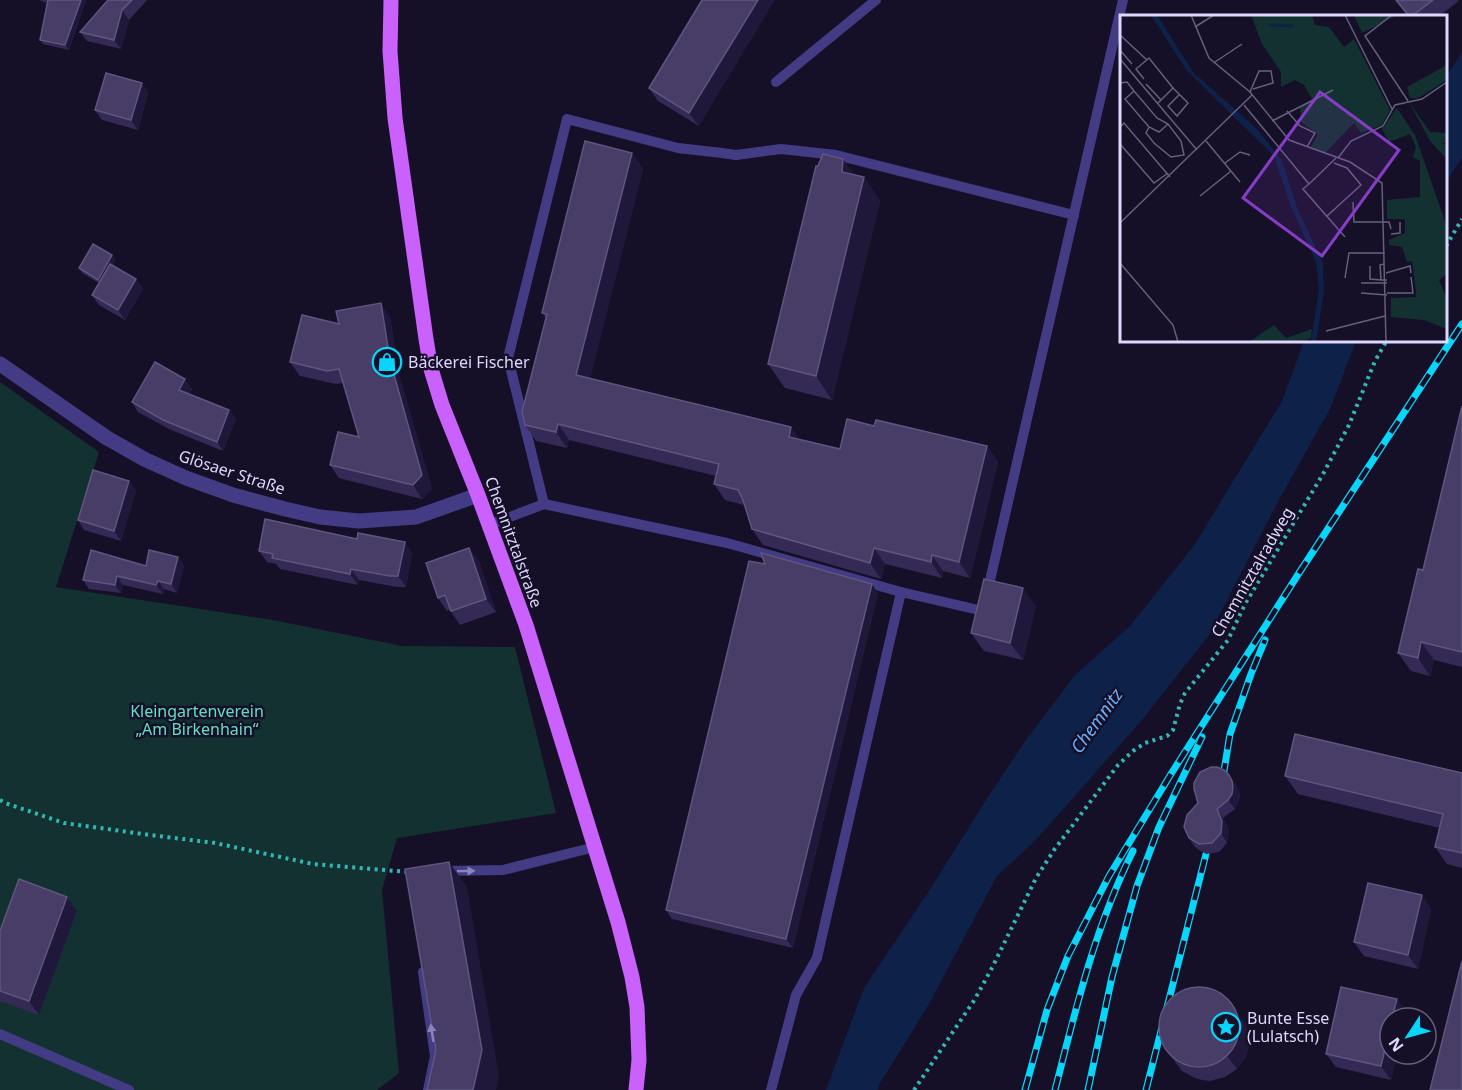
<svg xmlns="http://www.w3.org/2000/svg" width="1462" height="1090" font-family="'Noto Sans',sans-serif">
	<rect width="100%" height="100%" fill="#151027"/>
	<polygon fill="#133131" points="0,382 99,452 56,587 273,620 402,646 515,647 556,813 397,838 382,890 399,1073 377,1090 0,1090"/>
	<g fill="#0e2149">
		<polygon points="1462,52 1462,158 1446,182 1446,77"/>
		<polygon points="1304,341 1356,341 1331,407 1279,500 1209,635 1142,720 1035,841 997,876 929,1004 879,1085 878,1090 826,1090 864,988 927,894 988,797 1026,740 1075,675 1130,626 1195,544 1282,401"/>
	</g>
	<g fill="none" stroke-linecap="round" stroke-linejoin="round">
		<g stroke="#32b7b6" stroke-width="4" stroke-dasharray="3 4.5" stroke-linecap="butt">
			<polyline points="1446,246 1462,219"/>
			<polyline points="0,800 5,803 64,823 150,835 215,843 313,864 408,872"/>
			<polyline points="914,1090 975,999 993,966 1036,878 1054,850 1118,765 1133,751 1145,743 1167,736 1173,730 1180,704 1185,693 1228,640 1245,604 1323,474 1349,425 1375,361 1387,340"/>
		</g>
		<g stroke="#433c85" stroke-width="10">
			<polyline points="776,82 876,0"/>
			<polyline points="544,504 508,358 567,119 678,148 722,153 736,155 781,149 836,155 1074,215"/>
			<polyline points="489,525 544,504 727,543 901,592"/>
			<polyline points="442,871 503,870 595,847"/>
			<polyline points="423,972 435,1056 428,1090"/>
			<polyline points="0,1034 129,1090"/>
			<polyline points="771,1090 796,995 817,958 901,592 983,611 1123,0"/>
		</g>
		<polyline stroke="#433c85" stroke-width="15" points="0,364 107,438 146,460 186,478 233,495 285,509 320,517 359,521 416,517 478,495"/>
		<polyline stroke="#ca61fc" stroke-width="15" points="391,0 390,51 395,118 426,339 431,369 442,405 478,495 526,625 618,922 632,977 637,1007 639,1060 636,1090"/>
		<g stroke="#08d5fa" stroke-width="7">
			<g id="rail">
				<polyline points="1223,777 1230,734 1251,674 1265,640"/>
				<polyline points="1025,1090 1047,1010 1059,979 1068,956 1109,876 1171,774 1299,573 1462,324"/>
				<path d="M1055,1090C1076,1008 1095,927 1133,851"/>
				<polyline points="1088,1090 1112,977 1137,886 1159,827 1202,737"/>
				<polyline points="1146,1090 1206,854"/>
			</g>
		</g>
		<use href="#rail" stroke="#151027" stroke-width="4.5" stroke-dasharray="14" stroke-linecap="butt"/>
	</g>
	<g fill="#352a55">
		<polygon points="39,0 86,0 69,50 43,44 40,40 47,3"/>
		<polygon points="108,0 147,0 129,20 121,49 87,41 80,32"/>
		<polygon points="702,0 699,126 658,101 649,88"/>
		<polygon points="1395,0 1458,0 1459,1 1439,16 1408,16"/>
		<polygon points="142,83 148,93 138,130 102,120 95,110"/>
		<polygon points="632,153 643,169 590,378 799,439 840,449 874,426 987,446 998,462 970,578 943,571 942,578 885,564 881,579 763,545 752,529 744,505 725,500 714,484 716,476 569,440 567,448 536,441 525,425 546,318 542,313"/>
		<polygon points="855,175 864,177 880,201 832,400 785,388 768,364"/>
		<polygon points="112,255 115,260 112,266 136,279 143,289 125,320 99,305 92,295 99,283 82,273 79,268"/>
		<polygon points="390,317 399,374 432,489 422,499 339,478 330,465 359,437 343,383 336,384 300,376 290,362 339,324"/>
		<polygon points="185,379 192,389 189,394 229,410 236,419 223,451 169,429 138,412 132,402"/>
		<polygon points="1462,406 1462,667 1434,660 1430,676 1411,671 1398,653 1423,570"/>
		<polygon points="136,490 121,541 84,530 78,520"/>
		<polygon points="259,551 412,553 406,587 397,587 359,580 358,585 280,569 276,564 267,562"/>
		<polygon points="178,557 184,566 177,593 164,589 163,594 123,585 121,593 89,589 83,580"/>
		<polygon points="479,561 496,612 460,625 450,610 447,611 438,598"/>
		<polygon points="878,593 793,948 672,919 666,910"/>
		<polygon points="1036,606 1023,660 984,651 971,633"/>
		<polygon points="1462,773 1462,868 1447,864 1435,847 1440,828 1298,794 1285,776"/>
		<polygon points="1229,775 1239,790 1240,797 1238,803 1235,809 1223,818 1229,830 1227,843 1219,852 1206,854 1195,847 1189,838 1198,803"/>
		<polygon points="1431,909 1418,969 1364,956 1354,942"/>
		<polygon points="77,911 39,1015 0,1001 0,931"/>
		<polygon points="1397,999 1406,1013 1405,1018 1390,1018 1390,1054 1397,1054 1391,1080 1336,1067 1326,1054"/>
		<polygon points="1245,1023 1249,1040 1248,1049 1245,1058 1237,1069 1225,1077 1210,1081 1202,1080 1195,1078 1182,1071 1163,1046"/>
	</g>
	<g fill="#20183b">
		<polygon points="81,0 86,0 69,50 65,45"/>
		<polygon points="758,0 775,0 699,126 689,113"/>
		<polygon points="122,10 129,20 121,49 114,40"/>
		<polygon points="142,83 148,93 138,130 131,120"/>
		<polygon points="632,153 643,169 587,391 576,375"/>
		<polygon points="843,159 860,182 842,172"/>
		<polygon points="864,177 880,201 832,400 816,376"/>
		<polygon points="112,255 115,260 102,284 98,280"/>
		<polygon points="136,279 143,289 125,320 118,310"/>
		<polygon points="381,303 390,317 399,374 432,489 422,499 413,485"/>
		<polygon points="185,379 192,389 186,399 179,390"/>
		<polygon points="229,410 236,419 223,451 217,442"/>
		<polygon points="558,424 569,440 567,448 556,432"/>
		<polygon points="791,427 802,443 789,437"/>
		<polygon points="987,446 998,462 970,578 959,562"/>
		<polygon points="129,481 136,490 121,541 114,531"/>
		<polygon points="405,542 412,553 406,587 398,576"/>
		<polygon points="469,548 479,561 496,612 486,599"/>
		<polygon points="874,548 885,564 881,579 870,563"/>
		<polygon points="932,555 943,571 942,578 931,562"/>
		<polygon points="178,557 184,566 177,593 171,584"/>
		<polygon points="351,569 359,580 358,585 350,574"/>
		<polygon points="117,576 123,585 121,593 115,585"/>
		<polygon points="158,581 164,589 163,594 156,585"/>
		<polygon points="872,584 878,593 793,948 786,939"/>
		<polygon points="1023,588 1036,606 1023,660 1010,643"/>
		<polygon points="1421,642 1434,660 1430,676 1418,658"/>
		<polygon points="1229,775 1239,790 1240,797 1238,803 1235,809 1228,800"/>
		<polygon points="1217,809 1223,818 1229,830 1227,843 1221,833"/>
		<polygon points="449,862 467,887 499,1076 496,1090 473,1090"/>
		<polygon points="1422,895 1431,909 1418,969 1408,955"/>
		<polygon points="67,897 77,911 39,1015 29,1001"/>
		<polygon points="1397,999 1406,1013 1405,1018 1392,1018"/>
		<polygon points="1235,1010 1245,1023 1249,1040 1248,1049 1245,1058 1237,1069 1227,1056"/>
		<polygon points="1390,1028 1390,1054 1397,1054 1391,1080 1381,1066"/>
	</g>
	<g fill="#473d67" stroke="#5f557f" stroke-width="1.5">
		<polygon points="48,0 81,0 65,45 40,40"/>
		<polygon points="108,0 132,0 122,10 114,40 80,32"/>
		<polygon points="702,0 758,0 689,113 649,88"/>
		<polygon points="1396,0 1433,0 1412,16 1409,16"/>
		<polygon points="106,73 142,83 131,120 95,110"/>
		<polygon points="585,141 632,153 576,375 791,427 789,437 840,449 847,419 874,426 876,420 987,446 959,562 932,555 931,562 874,548 870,563 752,529 743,500 738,490 714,484 719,464 558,424 556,432 525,425 522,412 547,314 542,313"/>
		<polygon points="823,154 843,159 842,172 864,177 816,376 768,364 816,166 818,166"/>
		<polygon points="93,244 112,255 98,280 79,268"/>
		<polygon points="110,264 136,279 118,310 92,295"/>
		<polygon points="381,303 390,360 422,475 413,485 330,465 338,432 359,437 339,369 327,371 290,362 302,315 339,324 336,311"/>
		<polygon points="155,362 185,379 179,390 229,410 217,442 163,420 132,402"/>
		<polygon points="1462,406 1462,652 1421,642 1418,658 1398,653 1418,569 1423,570"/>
		<polygon points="93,470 129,481 114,531 78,520"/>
		<polygon points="265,519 357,539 358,533 405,542 398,576 390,576 351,569 350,574 272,558 273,554 259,551"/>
		<polygon points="469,548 486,599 451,611 445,595 438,598 426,563"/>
		<polygon points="91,550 146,566 149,550 178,557 171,584 158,581 156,585 117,576 115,585 83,580"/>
		<polygon points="761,553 872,584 786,939 666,910 749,561 765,564"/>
		<polygon points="984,579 1023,588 1010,643 971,633"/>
		<polygon points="1295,734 1462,773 1462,853 1435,847 1443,814 1285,776"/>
		<polygon points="1211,767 1217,767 1224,770 1229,775 1232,781 1233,787 1232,794 1228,800 1217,809 1222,821 1221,833 1212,843 1199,844 1189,838 1184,827 1187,815 1198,803 1194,789 1194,783 1200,772"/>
		<polygon points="449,862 482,1050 473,1090 427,1090 436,1050 405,869"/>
		<polygon points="19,879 67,897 29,1001 0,991 0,931"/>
		<polygon points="1368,883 1422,895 1408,955 1354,942"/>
		<polygon points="1462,961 1462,1090 1430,1090"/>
		<polygon points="1341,987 1397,999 1392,1018 1390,1018 1390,1028 1381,1066 1326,1054"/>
		<circle cx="1199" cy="1027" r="40"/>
	</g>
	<defs><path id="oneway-solid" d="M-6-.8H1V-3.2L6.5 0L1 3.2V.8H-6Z" transform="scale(1.5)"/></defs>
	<g fill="#8982bb">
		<use href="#oneway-solid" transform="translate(466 871) rotate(-1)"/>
		<use href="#oneway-solid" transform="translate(432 1033) rotate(-99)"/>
	</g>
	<defs>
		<g id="shop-ring" transform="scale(1.5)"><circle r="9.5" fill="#151027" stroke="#08d5fa" stroke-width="1.5"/><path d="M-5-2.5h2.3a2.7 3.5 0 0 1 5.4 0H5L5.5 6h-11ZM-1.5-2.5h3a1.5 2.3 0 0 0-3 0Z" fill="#08d5fa"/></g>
		<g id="sight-ring" transform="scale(1.5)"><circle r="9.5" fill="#151027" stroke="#08d5fa" stroke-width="1.5"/><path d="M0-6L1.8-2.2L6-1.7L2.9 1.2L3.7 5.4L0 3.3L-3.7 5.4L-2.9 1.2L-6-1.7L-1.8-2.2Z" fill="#08d5fa"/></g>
	</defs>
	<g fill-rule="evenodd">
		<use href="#shop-ring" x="387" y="362"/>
		<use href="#sight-ring" x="1226" y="1027"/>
	</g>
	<g text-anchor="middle" stroke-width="5" stroke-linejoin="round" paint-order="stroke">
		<g font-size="16" fill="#ded8fe" stroke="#151027" text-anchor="start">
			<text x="408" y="368">Bäckerei Fischer</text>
			<text x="1247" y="1024">Bunte Esse<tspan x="1247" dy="18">(Lulatsch)</tspan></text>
		</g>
		<g font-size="16" fill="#ded8fe" stroke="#151027">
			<text transform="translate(232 472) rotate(18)" y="6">Glösaer Straße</text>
			<text transform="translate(514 542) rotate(70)" y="6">Chemnitztalstraße</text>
			<text transform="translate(1252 572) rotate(-60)" y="6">Chemnitztalradweg</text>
		</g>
		<g font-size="16" fill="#64dec5" stroke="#151027">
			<text x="197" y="717">Kleingartenverein<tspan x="197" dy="18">„Am Birkenhain“</tspan></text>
		</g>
		<g font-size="18" font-style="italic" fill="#68b0fc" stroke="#151027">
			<text transform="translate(1097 721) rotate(-54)" y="6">Chemnitz</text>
		</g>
	</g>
	<g transform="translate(1120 15)">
		<rect width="327" height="327" fill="#151027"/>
		<path d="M131,0H192L195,10L209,12L224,32L234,24L270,95L262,110L241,118L234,108L205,138L191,132L198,119L181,107L180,92L192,84L184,70L175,65L161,72V57L142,29ZM234,0H277L242,18ZM327,50V65L298,83H290L287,72ZM289,87L310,117L327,118V128H321L327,130L325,142L310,126ZM277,93L295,120L327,212V259L319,265L327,284V314L304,305L271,302V283L296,282V276L292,246L287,247L282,232L269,230V225L285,218V204H267V185L300,182V146L293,142L296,132L290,119L269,127L262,114ZM154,310L166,323L192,314L191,323L180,327H129Z" fill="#133131"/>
		<path d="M31,0H37L73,57L137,114L162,145L177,193L203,248L204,276L196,327H191L199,274L196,247L170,189L154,141L67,56Z" fill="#0e2149"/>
		<path fill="none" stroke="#0e2149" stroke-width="3" d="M149,10L173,11"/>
		<path fill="none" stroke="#65607d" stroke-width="1.5" d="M71,0L89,43L130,77L169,125L230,147L262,168L266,327M225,0L272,94M272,0L245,21L288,86M75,12L94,0M0,20L27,45M0,35L12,49M0,44L77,135M95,47L122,29M24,64L16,54L29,43L53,73L38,88M0,68L7,67L14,76M26,69L41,85M53,73L68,88L57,101L48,91L59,80M130,77L139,56H151L153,68L133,74M124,90L189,169L183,174L225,222M167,96L180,111L195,118L187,132M152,106L213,75M0,112L4,108L50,162M29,112L26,118L34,128L51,142L64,140L61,126L48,109L37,103L14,76L5,84L29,112L39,117L48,109M86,126L120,167M0,129L34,168L48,158M218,143L231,126L263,111L275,90L302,84L327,67M105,148L120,137L130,140M189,169L216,143M80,181L111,156M233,187L234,207H269L271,214M207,201L241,170L227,153L214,148M0,208L132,80M271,219L280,218V207M0,248L53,310L58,327M264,249L260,250L261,265H267M250,251V264L261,265M266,258L290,251L291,258M225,263L229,238H265M241,268H267M241,278L267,280M267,278H293L291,262M206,316L265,301"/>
		<path fill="#853dc5" fill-opacity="0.15" stroke="#853dc5" stroke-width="3" d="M200,77L279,135L202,241L123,183Z"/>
		<rect width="327" height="327" fill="none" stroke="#ded8fe" stroke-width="3"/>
	</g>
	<g transform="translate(1408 1036) rotate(234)"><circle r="28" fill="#151027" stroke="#65607d" stroke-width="1.5"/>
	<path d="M0-4.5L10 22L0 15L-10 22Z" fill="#08d5fa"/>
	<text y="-9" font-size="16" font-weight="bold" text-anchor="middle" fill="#ded8fe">N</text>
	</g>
</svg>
